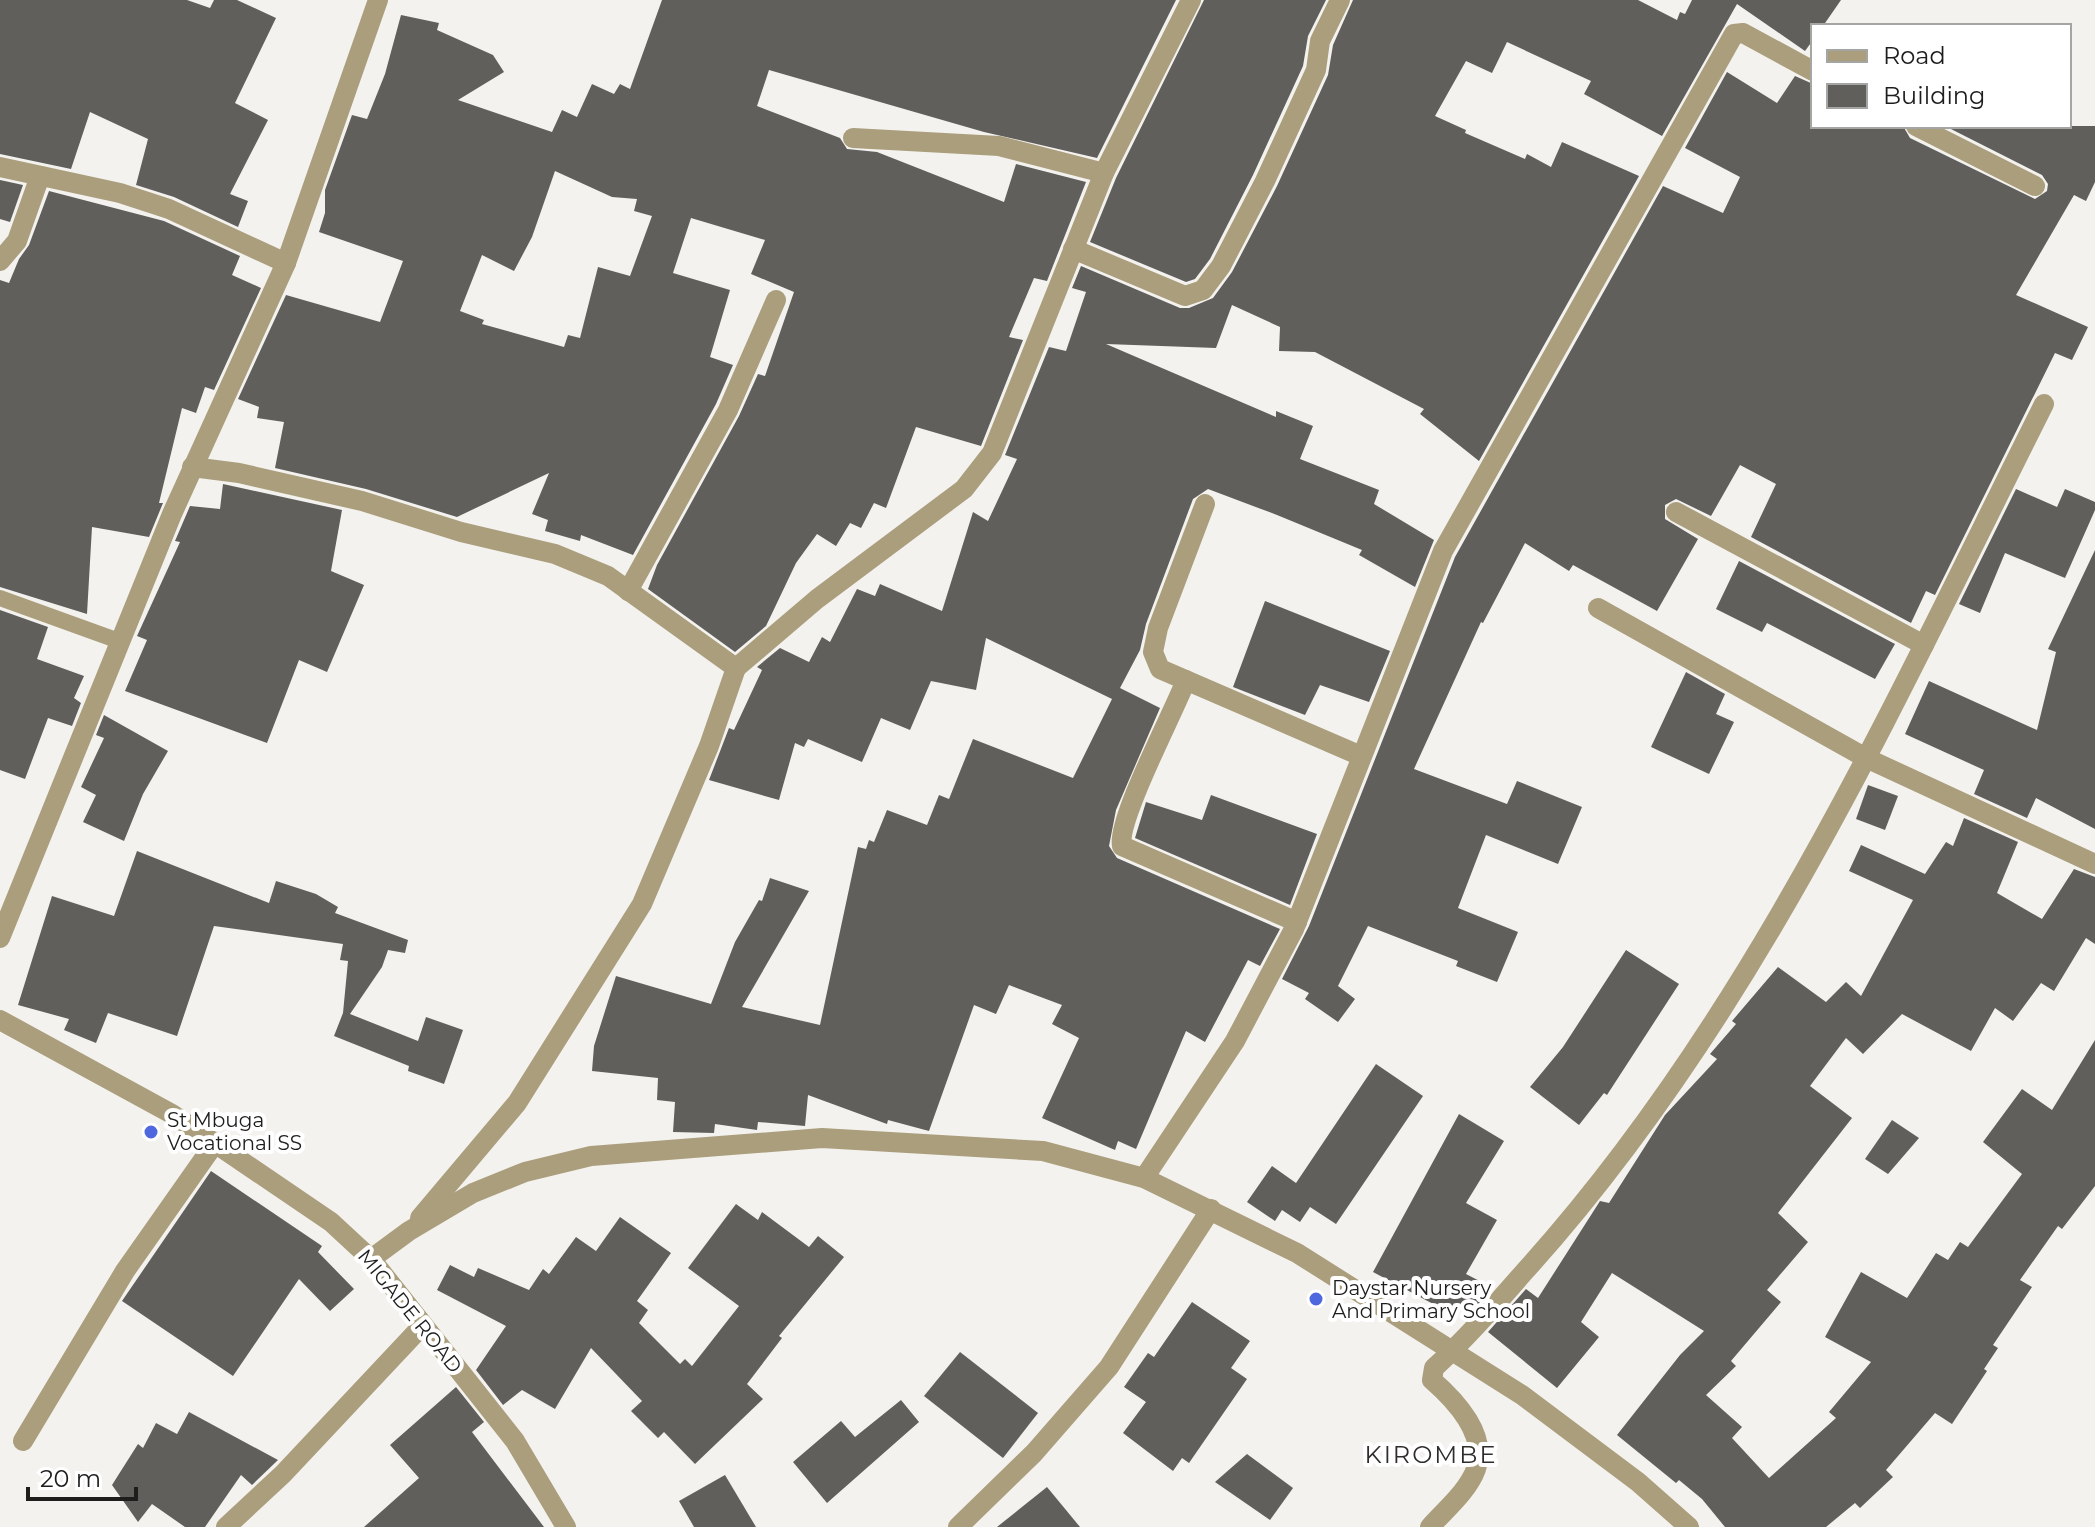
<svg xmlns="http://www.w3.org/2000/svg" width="2095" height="1527" font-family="Montserrat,sans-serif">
	<rect width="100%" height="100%" fill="#f4f2ef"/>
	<g fill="#605f5c" fill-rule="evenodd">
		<polygon points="0,0 187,0 210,8 214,0 237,0 276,18 235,103 268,120 230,194 248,201 238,227 174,197 136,185 148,139 90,112 71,169 0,154"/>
		<path d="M662,0H1176L1097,158L984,132L769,70L757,106L840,138L847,149L877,152L1004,202L1016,164L1086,182L1047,281L1034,278L1009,337L1023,340L981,446L916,427L886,508L874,503L861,528L850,523L836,546L817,534L796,563L766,626L735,652L648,589L657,565L739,416L758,374L765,376L794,292L751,274L765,240L691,218L673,273L730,290L710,357L733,365L716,404L633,555L581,535L580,541L545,531L548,520L532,514L549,473L457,517L366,489L275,468L284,422L257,418L259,407L238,399L286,295L380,322L403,261L319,232L325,213V190L352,115L367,119L385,74L401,15L439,23L437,30L493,55L504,72L458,100L552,132L562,110L577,117L592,84L614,94L620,84L630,89ZM555,171L612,197L637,199L634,211L652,216L630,276L598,267L580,338L568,335L564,347L482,324L484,320L460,311L482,255L514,271L532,237Z"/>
		<polygon points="1204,0 1326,0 1308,36 1303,66 1253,175 1210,259 1195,279 1186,282 1090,242 1116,178"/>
		<polygon points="1353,0 1638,0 1677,20 1680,12 1685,14 1692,0 1841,0 1823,26 1813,26 1813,40 1805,51 1737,4 1662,136 1584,94 1591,81 1507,42 1492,73 1466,61 1435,116 1466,130 1465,133 1525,159 1527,154 1551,167 1562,142 1639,176 1479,461 1420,414 1424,409 1315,352 1279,351 1280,327 1232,305 1216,348 1106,344 1276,417 1276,411 1313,426 1300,459 1379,490 1374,504 1434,540 1415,587 1359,555 1362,550 1277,515 1208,489 1193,499 1146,624 1140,650 1120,688 1160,708 1116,810 1109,846 1117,858 1280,929 1260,966 1248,960 1205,1042 1186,1031 1136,1149 1118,1141 1115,1150 1042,1118 1079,1038 1052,1024 1062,1005 1009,985 996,1014 974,1005 929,1131 888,1120 887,1124 808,1095 805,1126 758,1122 757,1130 715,1124 714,1133 673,1132 675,1102 657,1100 658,1078 592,1071 594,1046 616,976 711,1004 735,942 759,900 762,901 770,878 809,891 742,1007 820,1025 858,847 866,849 869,840 874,842 887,810 927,825 939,795 949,799 973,739 1073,778 1112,699 986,638 976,690 931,681 910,730 881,718 862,762 808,739 804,747 795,743 779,800 709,780 729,728 734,730 762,670 757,667 780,648 809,662 822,637 830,642 857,589 875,596 880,584 942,611 973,512 988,521 1017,459 1005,455 1049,347 1066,351 1086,292 1072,288 1081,266 1180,308 1189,308 1213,298 1232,272 1277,186 1328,75 1333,45"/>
		<polygon points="1727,72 1777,103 1795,76 1813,84 1813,126 1903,126 1910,138 2035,199 2047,191 2048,184 2042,175 1945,126 2095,126 2095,182 2086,201 2074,195 2016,295 2088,327 2072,360 2055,353 1935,595 1926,591 1911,623 1751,537 1776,484 1740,465 1711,516 1676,499 1665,505 1665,519 1698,539 1657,611 1573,565 1569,571 1525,543 1483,623 1481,622 1414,769 1507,804 1517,781 1582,807 1558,864 1486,835 1458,908 1518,932 1497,982 1456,966 1458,961 1368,926 1338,986 1355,999 1338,1022 1305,999 1309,993 1282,979 1309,926 1455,557 1663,186 1723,213 1740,177 1685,148"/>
		<polygon points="0,180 23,185 10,222 0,219"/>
		<polygon points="49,191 164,221 240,256 232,275 261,288 214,390 205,387 196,413 182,408 159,503 163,503 149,537 92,527 87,614 0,587 0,280 9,283 19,259 29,245"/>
		<polygon points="223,484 342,510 331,571 364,585 327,672 299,660 267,743 125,691 147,640 137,636 180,542 175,541 190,506 220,509"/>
		<polygon points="2016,489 2057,507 2065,489 2095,502 2095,510 2065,578 2005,553 1980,613 1959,604"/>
		<polygon points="2095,550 2095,829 2036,798 2027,818 1974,794 1984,770 1905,734 1929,681 2037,730 2056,652 2048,649"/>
		<polygon points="1739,561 1895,644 1875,679 1767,623 1762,632 1716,609"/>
		<polygon points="1265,601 1390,651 1369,702 1320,685 1305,715 1233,687"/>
		<polygon points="0,610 48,627 37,659 84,676 74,698 81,703 72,726 48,718 25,779 0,770"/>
		<polygon points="1686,672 1725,694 1716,714 1734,722 1709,774 1651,747"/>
		<polygon points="104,715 168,751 143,794 124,841 83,822 96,795 81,787 104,738 96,735"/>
		<polygon points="1868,785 1898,796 1885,830 1856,819"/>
		<polygon points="1211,795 1317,834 1290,905 1135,838 1146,802 1202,820"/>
		<polygon points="1964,818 2018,842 1997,893 2042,919 2074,869 2095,877 2095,944 2086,938 2054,991 2041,983 2013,1021 1995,1008 1971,1051 1902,1014 1863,1054 1846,1038 1810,1086 1852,1118 1778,1213 1808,1242 1767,1290 1781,1302 1731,1361 1736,1366 1706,1395 1742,1427 1732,1438 1769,1478 1836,1418 1829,1412 1871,1362 1825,1337 1861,1272 1907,1298 1936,1253 1948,1260 1960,1242 1968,1247 2022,1174 1983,1142 2022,1089 2052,1110 2095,1040 2095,1186 2062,1229 2058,1226 2020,1280 2032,1287 1993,1345 1998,1348 1984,1369 1987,1371 1952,1424 1935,1413 1886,1470 1893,1477 1860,1508 1855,1503 1826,1527 1725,1527 1702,1499 1679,1480 1676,1483 1617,1435 1680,1355 1704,1331 1612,1273 1581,1322 1599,1337 1557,1388 1488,1332 1526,1289 1538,1298 1600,1201 1609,1203 1665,1115 1717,1059 1710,1054 1736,1024 1732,1021 1778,967 1826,1002 1846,982 1861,996 1913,900 1849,871 1861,845 1925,874 1946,842 1953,846"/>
		<polygon points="137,851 269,903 276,881 316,894 338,907 335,913 408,940 405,953 388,950 382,967 350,1014 418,1041 426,1017 463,1030 444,1084 408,1071 409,1066 334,1036 343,1013 348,961 340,960 343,944 214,926 177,1036 108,1013 96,1043 64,1030 69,1019 18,1005 52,896 114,916"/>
		<polygon points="1626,950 1679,984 1607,1095 1604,1093 1579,1125 1530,1087 1563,1047"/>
		<polygon points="1376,1064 1423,1096 1336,1224 1310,1207 1300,1222 1282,1210 1275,1221 1247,1202 1272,1166 1296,1183"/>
		<polygon points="1459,1114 1504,1141 1466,1203 1497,1220 1466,1274 1493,1288 1468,1316 1456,1306 1452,1314 1373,1272"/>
		<polygon points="1892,1120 1919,1138 1888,1174 1865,1159"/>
		<polygon points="211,1171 322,1246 318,1252 354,1289 330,1311 299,1279 233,1376 122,1301"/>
		<polygon points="736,1204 758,1220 762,1212 809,1247 818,1236 844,1257 779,1336 782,1338 747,1384 763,1399 695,1464 664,1432 658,1438 631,1411 642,1401 591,1348 555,1409 522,1390 503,1405 476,1370 506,1326 437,1290 450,1265 474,1277 478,1268 529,1290 543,1269 549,1274 576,1237 596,1251 620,1217 671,1253 637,1301 648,1310 639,1323 680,1364 685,1359 692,1366 739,1306 688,1268"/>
		<polygon points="1192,1302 1250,1341 1231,1368 1247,1379 1189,1463 1182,1458 1173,1471 1123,1433 1146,1402 1124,1387 1148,1353 1154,1357"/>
		<polygon points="960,1352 1038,1413 1003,1458 924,1396"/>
		<polygon points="456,1387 484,1422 472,1432 544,1527 364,1527 419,1478 390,1445"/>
		<polygon points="901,1400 919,1422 827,1503 793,1462 841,1421 855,1437"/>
		<polygon points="189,1412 278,1460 252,1485 241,1475 205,1527 185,1527 152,1504 138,1522 112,1485 138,1444 143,1448 156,1423 177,1434"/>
		<polygon points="1247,1454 1293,1488 1270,1520 1215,1482"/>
		<polygon points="725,1475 756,1527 694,1527 679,1501"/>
		<polygon points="1047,1487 1080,1527 997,1527"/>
	</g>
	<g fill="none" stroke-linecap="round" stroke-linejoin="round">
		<polyline stroke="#aa9e7c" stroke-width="16" points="0,598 119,641"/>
		<g stroke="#aa9e7c" stroke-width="20">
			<polyline points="1916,126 2035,186"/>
			<polyline points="853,138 999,146 1104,173"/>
			<polyline points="0,167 120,193 169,209 286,263"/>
			<polyline points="1073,249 1185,296 1203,290 1221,266 1265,181 1316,70 1320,41 1340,0"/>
			<polyline points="0,261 17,241 40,176"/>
			<polyline points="192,467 239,473 362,501 461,532 555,554 608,576 736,668 709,746 642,904 517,1103 420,1218"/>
			<polyline points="1205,504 1158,628 1153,652 1160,669 1361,756"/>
			<polyline points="1676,512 1924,645"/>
			<polyline points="628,591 728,410 776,300"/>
			<polyline points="1598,608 1866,758 2095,864"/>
			<polyline points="736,668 817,599 964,489 992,453 1104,173 1191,0"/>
			<path d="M1186,680C1174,712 1116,821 1122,846L1297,922"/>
			<polyline points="0,938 172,514 286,263 378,0"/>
			<polyline points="0,1020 172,1114 331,1222 371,1259 515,1441 566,1527"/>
			<polyline points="1144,1178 1235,1041 1294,929 1443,551 1734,34 1743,33 1813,71"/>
			<polyline points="371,1259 409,1231 473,1193 525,1172 591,1156 822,1138 1043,1151 1144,1178 1297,1253 1522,1395 1638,1482 1689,1527"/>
			<polyline points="23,1441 125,1271 215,1143"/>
			<polyline points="226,1527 283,1474 423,1325"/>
			<polyline points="958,1527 1034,1453 1109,1367 1211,1209"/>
			<path d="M1430,1527C1445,1510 1468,1491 1476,1469C1488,1435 1455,1400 1432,1380L1434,1368C1467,1338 1496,1304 1525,1271C1753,1019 1893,704 2044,404"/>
		</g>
	</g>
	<g fill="#5068dd" stroke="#fff" stroke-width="3">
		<circle cx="151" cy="1132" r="8"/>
		<circle cx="1316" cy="1299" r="8"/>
	</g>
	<g text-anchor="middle" stroke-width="8" stroke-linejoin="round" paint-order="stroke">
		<g font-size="20" fill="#1d1d1c" stroke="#fff" text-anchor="start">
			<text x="167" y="1127">St Mbuga<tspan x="167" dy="23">Vocational SS</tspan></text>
			<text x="1332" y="1295">Daystar Nursery<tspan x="1332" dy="23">And Primary School</tspan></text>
		</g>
		<g font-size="20" fill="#1d1d1c" stroke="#fff">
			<text transform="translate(410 1311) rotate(51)" y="7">MIGADE ROAD</text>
		</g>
		<g font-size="24" letter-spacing="2" fill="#2e2d2b" stroke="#fff">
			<text x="1431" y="1463">KIROMBE</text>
		</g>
	</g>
	<rect x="1811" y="24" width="260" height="104" fill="#ffffff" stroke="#a5a5a4" stroke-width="2"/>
	<rect x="1827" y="50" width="40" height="12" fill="#aa9e7c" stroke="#a5a5a4" stroke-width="2"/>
	<text x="1883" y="64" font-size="24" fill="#1d1d1c">Road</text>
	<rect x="1827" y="84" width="40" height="24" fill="#605f5c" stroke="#a5a5a4" stroke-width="2"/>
	<text x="1883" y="104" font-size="24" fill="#1d1d1c">Building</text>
	<path d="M28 1487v12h108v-12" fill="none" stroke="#1d1d1c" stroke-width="4"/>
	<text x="40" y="1487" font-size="24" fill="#1d1d1c" stroke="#ffffff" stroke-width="6" paint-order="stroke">20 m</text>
</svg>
